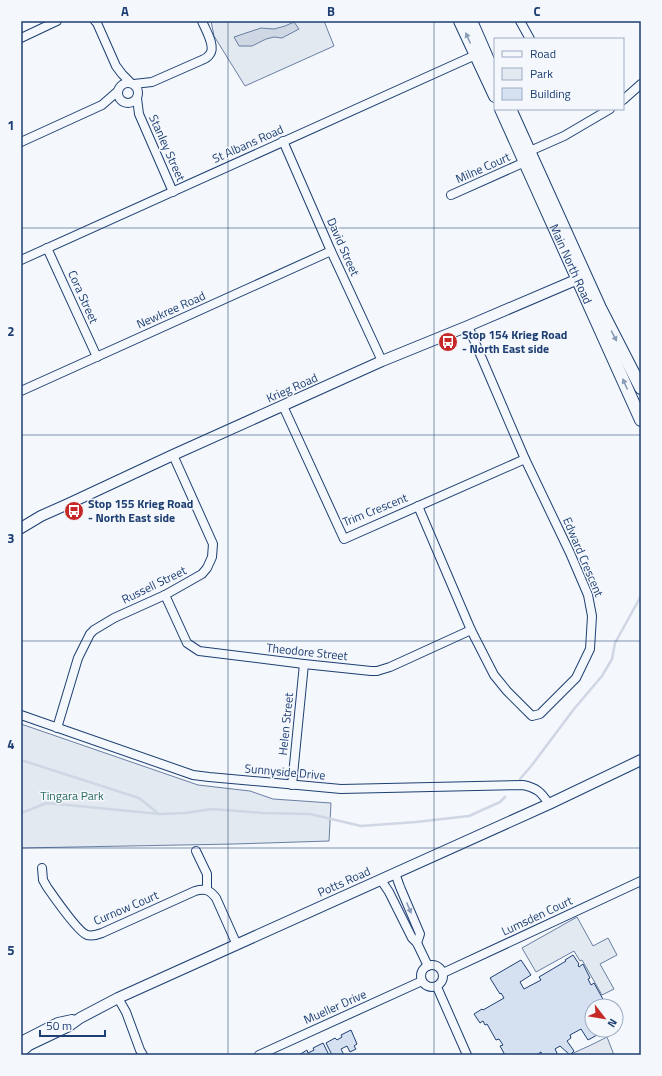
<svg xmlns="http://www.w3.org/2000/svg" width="662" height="1076" font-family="'Titillium Web',sans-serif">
	<rect width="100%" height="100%" fill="#f4f7fb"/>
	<g fill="#e3e9f0" stroke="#687fa3">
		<polygon points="211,21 324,21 334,46 245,86 214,36"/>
		<polygon points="21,724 198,785 250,791 273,799 331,803 329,841 234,844 21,848"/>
		<polygon points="577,917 593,946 608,938 617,955 600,964 614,989 602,995 582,960 580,961 574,951 536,972 522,948"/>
	</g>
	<polygon fill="#e3e8f0" stroke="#687fa3" points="607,1037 614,1055 569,1055 591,1045"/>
	<polygon fill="#cfd7e4" stroke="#687fa3" points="294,22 299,29 282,38 274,37 266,39 252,46 239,46 234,37 261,28 274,29 285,26"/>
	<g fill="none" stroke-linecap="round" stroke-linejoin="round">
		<g stroke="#cfd7e4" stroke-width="2.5">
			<polyline points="21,760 139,798 159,814"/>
			<polyline points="520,779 532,765 574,709 602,676 612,659 615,643 641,596"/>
			<polyline points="21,813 47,803 160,814 185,813 212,809 263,813 310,814 361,826 416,822 469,816 500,802 505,797"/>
		</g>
	</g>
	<g fill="#d5e0f0" stroke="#1d3f73">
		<polygon points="573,955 579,964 578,965 579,967 583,964 590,978 588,979 591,985 594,983 604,1001 600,1004 601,1006 603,1005 603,1006 592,1006 592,1030 597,1030 599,1034 588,1040 581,1029 570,1035 571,1038 567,1041 574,1051 570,1055 560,1046 555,1049 557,1053 555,1055 542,1055 541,1052 536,1055 505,1055 500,1046 503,1045 499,1039 496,1040 487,1024 485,1025 483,1021 480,1023 474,1014 482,1009 483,1010 504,998 501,993 500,994 490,978 521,960 531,975 520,982 524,989 541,980 539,977 566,961 565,960"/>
		<polygon points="351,1030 357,1044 354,1046 356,1049 350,1052 347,1046 341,1049 344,1055 332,1055 326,1043 335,1038 337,1040 342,1037 341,1035"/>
		<polygon points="323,1043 329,1055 299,1055 307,1050 308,1053 314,1050 313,1048"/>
	</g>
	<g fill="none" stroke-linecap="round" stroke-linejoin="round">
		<g stroke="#1d3f73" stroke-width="10">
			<g id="minor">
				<polyline points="95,21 97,23 116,66 122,74 130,82"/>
				<polyline points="520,21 530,39"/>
				<polyline points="21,38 57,21"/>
				<circle cx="128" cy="93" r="10"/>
				<path d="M134,84L152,82L202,60C205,59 208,57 210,54C216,46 205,29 202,21"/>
				<polyline points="137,98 139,114 173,192"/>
				<polyline points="623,100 641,84"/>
				<polyline points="283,141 331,251 382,361"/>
				<polyline points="21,142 102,105 118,91"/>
				<polyline points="530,151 564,136 610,109"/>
				<polyline points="451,195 525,162"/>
				<polyline points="47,248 97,357"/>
				<polyline points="21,260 480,53"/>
				<polyline points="21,391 331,251"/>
				<polyline points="283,406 344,539 525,459"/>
				<polyline points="418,506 471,630 494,675 507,691 532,716 540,714 576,678 590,649 592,616 588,595 570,553 525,459 468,326"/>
				<polyline points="165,595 187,643 199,651 304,664 371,671 377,671 390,667 471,630"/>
				<path d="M21,715L193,775L209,777L341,789L523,785C537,788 541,792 549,804"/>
				<polyline points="57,728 78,658 90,634 94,630 114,618 165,595 202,574 207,568 212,557 213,544 173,455"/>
				<polyline points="292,785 304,664"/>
				<polyline points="196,851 207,874 207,890"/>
				<path d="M42,868L43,880L47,887C54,897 78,932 87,935C92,936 97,935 102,933L195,891C205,888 210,890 216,898L237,945"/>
				<polyline points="395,873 400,887 420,934 417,943"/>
				<polyline points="381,880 389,892 412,938 417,943 428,966"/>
				<circle cx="432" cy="976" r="11"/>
				<polyline points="443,973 641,881"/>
				<polyline points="437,987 467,1055"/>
				<polyline points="118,998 126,1012 140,1050 143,1055"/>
				<polyline points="259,1055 422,981"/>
			</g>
		</g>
		<g stroke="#1d3f73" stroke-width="12">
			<g id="tertiary">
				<polyline points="21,528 41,516 68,504 173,455 382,361 468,326 578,279"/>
				<polyline points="21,1042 58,1023 72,1020"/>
				<polyline points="21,1052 29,1045 69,1026 80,1018 118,998 549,804 641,760"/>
			</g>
		</g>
		<g stroke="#1d3f73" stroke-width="14">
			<g id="primary">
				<polyline points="460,21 495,96"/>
				<polyline points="471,21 495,76"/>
				<path id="s1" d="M501,109L641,420"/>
				<polyline points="510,109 600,308 641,388"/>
			</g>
		</g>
		<use href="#minor" stroke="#f4f7fb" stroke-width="8"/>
		<use href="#tertiary" stroke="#f4f7fb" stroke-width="10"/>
		<use href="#primary" stroke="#f4f7fb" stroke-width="12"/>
	</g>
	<defs><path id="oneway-solid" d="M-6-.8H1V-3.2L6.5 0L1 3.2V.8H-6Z"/></defs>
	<g fill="#889bb7">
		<use href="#oneway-solid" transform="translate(468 38) rotate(-114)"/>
		<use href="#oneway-solid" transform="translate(614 336) rotate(62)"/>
		<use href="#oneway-solid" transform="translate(625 384) rotate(-114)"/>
		<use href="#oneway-solid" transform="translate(409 908) rotate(67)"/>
	</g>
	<path fill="none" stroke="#1d3f73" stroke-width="1" stroke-opacity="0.55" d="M228,21V1055M434,21V1055M21,228H641M21,435H641M21,641H641M21,848H641"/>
	<defs>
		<g id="bus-disc" transform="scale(1)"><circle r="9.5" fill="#c62828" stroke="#f4f7fb"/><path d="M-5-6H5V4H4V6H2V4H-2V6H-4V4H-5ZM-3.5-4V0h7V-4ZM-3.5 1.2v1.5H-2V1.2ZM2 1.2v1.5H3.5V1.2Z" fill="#fff"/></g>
	</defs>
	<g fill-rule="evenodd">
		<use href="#bus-disc" x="448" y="342"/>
		<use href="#bus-disc" x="74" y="511"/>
	</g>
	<g text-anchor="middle" stroke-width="3" stroke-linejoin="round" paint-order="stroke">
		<g font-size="12" fill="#1d3f73" stroke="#f4f7fb">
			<text transform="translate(248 144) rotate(-24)" y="4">St Albans Road</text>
			<text transform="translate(167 148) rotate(66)" y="4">Stanley Street</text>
			<text transform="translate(483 168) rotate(-24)" y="4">Milne Court</text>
			<text transform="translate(343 247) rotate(66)" y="4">David Street</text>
			<text dy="4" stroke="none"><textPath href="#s1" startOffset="170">Main North Road</textPath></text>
			<text transform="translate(83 297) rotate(66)" y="4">Cora Street</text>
			<text transform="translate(171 310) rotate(-24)" y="4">Newkree Road</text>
			<text transform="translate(292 388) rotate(-24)" y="4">Krieg Road</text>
			<text transform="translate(375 510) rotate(-22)" y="4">Trim Crescent</text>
			<text transform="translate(583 557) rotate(67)" y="4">Edward Crescent</text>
			<text transform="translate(154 585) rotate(-26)" y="4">Russell Street</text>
			<text transform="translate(307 652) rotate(6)" y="4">Theodore Street</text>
			<text transform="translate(286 724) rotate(-84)" y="4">Helen Street</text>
			<text transform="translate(285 772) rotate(5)" y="4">Sunnyside Drive</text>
			<text transform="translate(344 882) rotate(-24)" y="4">Potts Road</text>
			<text transform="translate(126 908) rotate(-23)" y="4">Curnow Court</text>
			<text transform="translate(537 916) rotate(-25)" y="4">Lumsden Court</text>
			<text transform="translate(335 1007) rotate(-24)" y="4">Mueller Drive</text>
		</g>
		<g font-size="12" font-weight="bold" fill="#1d3f73" stroke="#f4f7fb" text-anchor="start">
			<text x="462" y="339">Stop 154 Krieg Road<tspan x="462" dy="14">- North East side</tspan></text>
			<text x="88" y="508">Stop 155 Krieg Road<tspan x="88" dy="14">- North East side</tspan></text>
		</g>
		<g font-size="12" fill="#2c6c60" stroke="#f4f7fb">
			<text x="72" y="800">Tingara Park</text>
		</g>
	</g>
	<rect width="662" height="1076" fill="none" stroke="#f4f7fb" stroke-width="44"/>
	<rect x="494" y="38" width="130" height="72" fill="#f4f7fb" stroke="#9eadc5"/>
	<rect x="502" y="51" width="20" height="6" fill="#f4f7fb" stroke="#9eadc5"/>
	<text x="530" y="58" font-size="12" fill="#1d3f73">Road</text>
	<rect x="502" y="68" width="20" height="12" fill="#e3e9f0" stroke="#9eadc5"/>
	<text x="530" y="78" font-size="12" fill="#1d3f73">Park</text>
	<rect x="502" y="88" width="20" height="12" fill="#d5e0f0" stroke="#9eadc5"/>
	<text x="530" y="98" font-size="12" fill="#1d3f73">Building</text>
	<g transform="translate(604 1018) rotate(121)"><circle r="19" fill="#f4f7fb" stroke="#9eadc5"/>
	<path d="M0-3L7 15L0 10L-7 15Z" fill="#c62828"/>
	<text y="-6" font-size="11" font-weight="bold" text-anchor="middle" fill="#1d3f73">N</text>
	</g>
	<path d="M40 1030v6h65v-6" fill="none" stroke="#1d3f73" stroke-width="2"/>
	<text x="46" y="1030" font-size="12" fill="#1d3f73" stroke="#f4f7fb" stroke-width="3" paint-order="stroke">50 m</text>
	<rect x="22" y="22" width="618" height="1032" fill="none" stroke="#1d3f73" stroke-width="1.5"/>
	<g font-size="13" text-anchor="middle" font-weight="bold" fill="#1d3f73">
		<text x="125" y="16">A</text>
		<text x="331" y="16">B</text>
		<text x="537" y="16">C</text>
		<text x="11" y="130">1</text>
		<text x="11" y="336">2</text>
		<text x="11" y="543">3</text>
		<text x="11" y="749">4</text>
		<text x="11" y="955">5</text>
	</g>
</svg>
